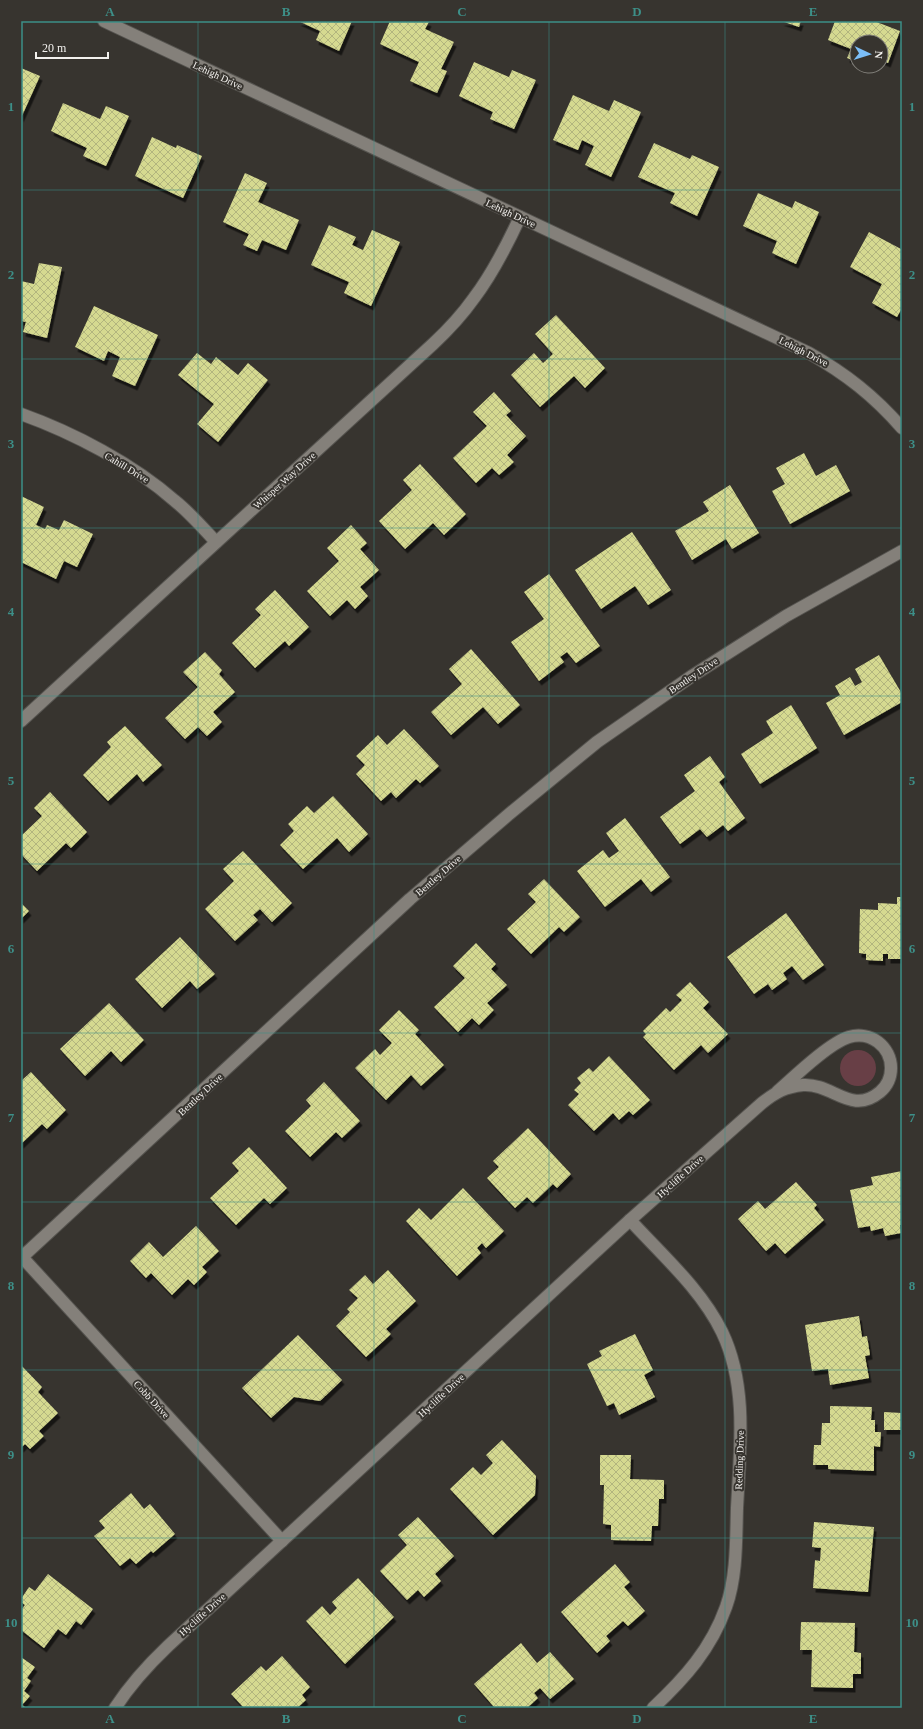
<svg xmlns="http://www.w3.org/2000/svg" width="923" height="1729" font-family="'Times New Roman',serif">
	<defs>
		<pattern id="building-cross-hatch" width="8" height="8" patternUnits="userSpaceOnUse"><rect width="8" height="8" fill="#d5d990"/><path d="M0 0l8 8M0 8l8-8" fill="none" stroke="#b2b57e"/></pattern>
		<filter id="shadow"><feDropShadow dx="2.5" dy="4.5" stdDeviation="0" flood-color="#0009"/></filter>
	</defs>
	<rect width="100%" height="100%" fill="#37342f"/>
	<circle fill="#683f46" cx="858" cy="1068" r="18"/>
	<g fill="url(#building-cross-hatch)" filter="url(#shadow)">
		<polygon points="298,21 352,21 339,51 316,40 320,31"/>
		<polygon points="390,21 427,21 429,22 425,29 454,42 441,69 447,71 437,93 410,81 419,62 380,44"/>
		<polygon points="781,21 801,21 799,27"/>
		<polygon points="835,21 874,21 900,31 888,63 881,60 881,42 857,42 857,62 847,58 851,49 828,40"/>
		<polygon points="474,62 509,77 512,70 536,80 514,129 490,119 493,112 459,96"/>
		<polygon points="21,68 40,76 21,118"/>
		<polygon points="573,95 609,111 614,100 641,112 611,177 585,165 594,146 582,140 578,150 553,140"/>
		<polygon points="63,103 100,119 106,106 129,116 106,166 83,156 87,148 51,131"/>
		<polygon points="152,137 176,148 177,145 202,156 183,198 135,176"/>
		<polygon points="654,143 690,159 692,155 719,167 697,216 670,203 675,193 638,177"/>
		<polygon points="245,173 267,183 258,202 299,220 286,250 262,240 257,251 243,245 249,234 223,222"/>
		<polygon points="758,193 792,208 795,201 819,212 796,264 772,253 777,241 743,226"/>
		<polygon points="329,225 356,237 352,245 363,250 372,230 400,242 371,306 344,293 349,282 311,265"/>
		<polygon points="869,232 901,249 902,247 902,308 897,317 872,303 882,284 850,267"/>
		<polygon points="39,263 62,267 47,338 23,332 26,322 21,321 21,281 34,284"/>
		<polygon points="94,306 158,335 135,386 112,376 120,357 108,351 104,361 75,347"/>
		<polygon points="556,315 605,368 585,388 574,376 540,407 511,375 534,353 543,363 553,354 535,334"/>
		<polygon points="197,353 211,364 216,357 238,375 248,363 268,380 218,442 197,424 214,404 178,375"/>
		<polygon points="494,392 511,411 506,415 526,436 507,455 514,462 499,475 492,468 476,483 453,458 487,426 473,412"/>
		<polygon points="804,453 816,476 836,465 850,491 790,524 772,491 785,484 776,468"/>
		<polygon points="420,464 466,514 444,535 433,523 405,549 379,521 412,490 403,480"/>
		<polygon points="730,485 759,533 732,549 726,539 692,560 675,531 709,511 703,502"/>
		<polygon points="21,496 44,507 36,525 45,529 47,525 59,530 64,520 93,534 77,567 64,561 56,579 21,562"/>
		<polygon points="351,525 367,543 360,549 379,570 360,587 368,596 355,609 347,600 330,616 307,591 339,561 327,548"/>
		<polygon points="632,532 671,590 648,605 635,586 601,609 575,570"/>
		<polygon points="549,574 600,646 576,663 567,652 560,657 564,662 539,681 511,642 544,619 524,592"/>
		<polygon points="275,590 309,627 289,646 285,641 255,668 232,643 261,615 255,609"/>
		<polygon points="471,649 520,705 498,724 483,707 451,735 431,712 462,684 449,669"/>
		<polygon points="205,652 222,670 219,674 235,692 213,712 222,722 207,736 198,727 185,739 165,718 198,687 183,672"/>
		<polygon points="879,655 902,694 902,702 844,735 826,703 840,695 835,686 850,677 855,686 862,682 855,669"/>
		<polygon points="791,705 817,748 760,784 741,754 773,733 766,721"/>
		<polygon points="125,726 162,765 143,782 137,774 108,801 83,775 111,747 107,742"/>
		<polygon points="404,729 439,766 420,783 416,779 396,798 391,792 381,801 356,774 365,765 356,756 378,735 387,745"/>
		<polygon points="710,756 725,777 719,782 745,818 728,831 723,825 707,837 700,829 680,844 660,817 695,791 684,775"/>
		<polygon points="50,792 87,832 71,848 66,843 37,871 21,854 21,836 42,816 34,808"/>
		<polygon points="333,796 368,834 349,852 337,838 303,869 280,845 294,831 288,824 307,806 314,813"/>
		<polygon points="625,818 670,877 651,892 641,879 605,907 577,871 603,850 609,858 619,851 606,833"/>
		<polygon points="243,851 292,903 272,922 260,909 253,915 258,920 235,941 205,909 234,881 223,869"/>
		<polygon points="544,879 580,917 564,932 559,927 531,954 507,929 536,902 528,894"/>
		<polygon points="897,897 902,897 902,959 888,959 888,954 883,954 883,961 866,960 866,954 859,953 860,909 878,910 878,903 897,904"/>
		<polygon points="21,903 29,911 21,919"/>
		<polygon points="786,913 824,965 803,980 792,966 783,973 787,979 772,990 768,984 754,994 727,957"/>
		<polygon points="180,937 215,974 197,989 190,981 162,1008 135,979"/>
		<polygon points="476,943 496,964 491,969 507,985 487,1003 494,1010 479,1025 472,1018 458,1032 434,1007 465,978 453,966"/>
		<polygon points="690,982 709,1002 703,1008 728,1034 708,1053 701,1045 674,1070 643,1037 646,1034 643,1031 666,1008 670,1012 682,1000 676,995"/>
		<polygon points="109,1003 144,1040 121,1062 111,1051 85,1076 60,1049"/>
		<polygon points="399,1010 419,1030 415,1034 444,1065 421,1086 411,1075 386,1100 355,1068 375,1049 380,1055 392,1043 379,1030"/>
		<polygon points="609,1056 650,1100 633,1115 629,1111 619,1120 613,1113 594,1131 568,1105 579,1094 574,1090 581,1083 577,1078 589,1068 593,1072"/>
		<polygon points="31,1072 66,1110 47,1129 42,1124 21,1144 21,1081"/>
		<polygon points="324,1082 360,1121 342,1138 336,1132 310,1157 285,1131 311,1106 306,1100"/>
		<polygon points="528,1128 571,1174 557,1188 553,1184 533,1203 527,1197 515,1208 487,1178 499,1167 493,1161"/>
		<polygon points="249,1147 287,1188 270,1204 264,1198 236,1225 210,1198 239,1171 232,1163"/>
		<polygon points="902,1171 902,1225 900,1225 901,1233 885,1236 883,1228 871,1231 870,1226 858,1228 850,1190 873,1185 871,1177"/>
		<polygon points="796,1182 817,1205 814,1208 824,1220 785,1254 775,1243 766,1251 738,1219 758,1201 765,1209"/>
		<polygon points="463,1188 504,1231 486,1248 482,1243 477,1248 481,1253 457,1276 406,1221 419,1208 431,1220"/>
		<polygon points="196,1226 219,1251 202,1267 207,1272 194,1285 188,1279 172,1295 151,1273 146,1278 130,1261 149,1242 163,1257"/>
		<polygon points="388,1270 416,1301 386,1329 391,1334 366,1357 336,1326 350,1312 347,1309 358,1298 349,1290 365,1275 373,1284"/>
		<polygon points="859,1316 862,1337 867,1336 870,1355 865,1356 869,1378 830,1385 828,1369 812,1371 805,1325"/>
		<polygon points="635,1334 653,1370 644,1375 655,1397 619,1415 614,1403 607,1406 587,1364 602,1356 599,1351"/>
		<polygon points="298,1335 342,1380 320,1401 294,1397 271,1418 242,1388"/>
		<polygon points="21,1365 42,1387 38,1392 58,1413 39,1431 44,1436 30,1449 25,1444 21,1448"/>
		<polygon points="830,1406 872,1407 871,1420 875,1420 875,1432 881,1432 880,1447 874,1446 874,1471 828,1469 828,1465 813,1465 814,1445 821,1445 822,1423 830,1423"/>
		<polygon points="884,1412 902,1413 902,1430 884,1430"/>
		<polygon points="502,1440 536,1476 535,1495 493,1535 450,1489 473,1467 481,1475 493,1463 486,1455"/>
		<polygon points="600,1455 631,1455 630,1479 664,1480 664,1499 659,1499 658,1526 652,1526 651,1541 611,1540 611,1525 603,1524 604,1485 600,1485"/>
		<polygon points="131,1493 144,1509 150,1504 175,1534 153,1553 151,1551 136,1564 130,1558 120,1566 94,1536 105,1528 99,1521"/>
		<polygon points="418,1517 454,1556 435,1574 441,1581 424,1597 418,1590 407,1600 380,1571 407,1545 398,1535"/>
		<polygon points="814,1522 874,1527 868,1592 813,1588 815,1560 820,1561 821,1548 812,1547"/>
		<polygon points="615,1564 630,1582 624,1587 645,1611 628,1626 623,1621 606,1636 610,1641 597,1653 561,1612"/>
		<polygon points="48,1574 93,1609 81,1625 76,1621 66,1635 58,1629 44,1648 21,1630 21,1610 25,1605 21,1602 21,1599 29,1587 35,1591"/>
		<polygon points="358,1578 394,1617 345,1664 306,1621 322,1606 330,1615 337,1608 332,1602"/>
		<polygon points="801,1622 855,1623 854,1652 861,1653 861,1674 853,1674 853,1688 811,1687 812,1650 800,1650"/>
		<polygon points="521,1643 537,1663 550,1652 574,1679 550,1699 540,1688 534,1693 538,1698 527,1708 495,1708 474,1684"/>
		<polygon points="282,1656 310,1687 302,1695 306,1700 297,1708 244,1708 231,1694 261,1666 266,1671"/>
		<polygon points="21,1657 35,1667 27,1678 31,1681 24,1691 30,1696 22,1705 26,1708 21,1708"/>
	</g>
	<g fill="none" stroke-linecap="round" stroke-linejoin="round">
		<g stroke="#55534f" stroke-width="14">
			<g id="street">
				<path d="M104,21L809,353C846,374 874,396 902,428"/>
				<path d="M21,414C74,433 133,464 175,501C190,513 203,528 216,542"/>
				<path d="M21,721L433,344C448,330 462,315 474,298C493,273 507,245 520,217"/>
				<path d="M630,1220C662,1255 701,1289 722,1332C748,1386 740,1450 737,1508C736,1540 737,1576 726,1607C711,1649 685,1678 653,1708"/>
				<polyline points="22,1257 282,1541"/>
				<polyline points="21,1258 410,899 508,815 597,742 692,676 786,616 902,551"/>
				<path d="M115,1708C130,1685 148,1665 168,1646L630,1220L762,1103C776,1092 785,1087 803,1085C833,1083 851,1116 880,1092C887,1086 891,1077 891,1068C891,1058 886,1048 878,1042C870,1036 859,1034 849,1037C829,1043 794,1077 777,1092"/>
			</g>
		</g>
		<use href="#street" stroke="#84807a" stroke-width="12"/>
	</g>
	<path fill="none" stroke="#3d8f88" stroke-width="1" stroke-opacity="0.55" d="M198,21V1708M374,21V1708M549,21V1708M725,21V1708M21,190H902M21,359H902M21,528H902M21,696H902M21,864H902M21,1033H902M21,1202H902M21,1370H902M21,1538H902"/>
	<g text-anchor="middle" stroke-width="4" stroke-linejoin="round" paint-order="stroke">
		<g font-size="10" fill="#f3f1ee" stroke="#37342f">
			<text transform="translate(218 75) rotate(25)" y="4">Lehigh Drive</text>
			<text transform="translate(511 213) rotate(25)" y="4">Lehigh Drive</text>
			<text transform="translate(804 351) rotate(27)" y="4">Lehigh Drive</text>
			<text transform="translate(127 467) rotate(31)" y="4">Cahill Drive</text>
			<text transform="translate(284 480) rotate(-42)" y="4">Whisper Way Drive</text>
			<text transform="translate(693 675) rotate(-34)" y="4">Bentley Drive</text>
			<text transform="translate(438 875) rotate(-41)" y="4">Bentley Drive</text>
			<text transform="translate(200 1094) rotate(-43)" y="4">Bentley Drive</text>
			<text transform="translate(680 1176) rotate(-42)" y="4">Hycliffe Drive</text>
			<text transform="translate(441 1395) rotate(-43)" y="4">Hycliffe Drive</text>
			<text transform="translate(152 1399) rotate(47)" y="4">Cobb Drive</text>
			<text transform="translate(739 1460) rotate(-88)" y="4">Redding Drive</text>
			<text transform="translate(202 1614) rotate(-42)" y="4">Hycliffe Drive</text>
		</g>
	</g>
	<rect width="923" height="1729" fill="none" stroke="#37342f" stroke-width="44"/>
	<g transform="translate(869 54) rotate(94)"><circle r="19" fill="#37342f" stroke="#82807b"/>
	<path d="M0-3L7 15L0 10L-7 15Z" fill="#7bbef8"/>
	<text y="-6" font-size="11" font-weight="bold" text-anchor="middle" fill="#f3f1ee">N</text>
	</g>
	<path d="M36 52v6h72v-6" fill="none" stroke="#f3f1ee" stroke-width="2"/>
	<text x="42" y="52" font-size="12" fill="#f3f1ee" stroke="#37342f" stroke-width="3" paint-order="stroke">20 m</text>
	<rect x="22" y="22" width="879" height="1685" fill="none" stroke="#3d8f88" stroke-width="1.5"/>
	<g font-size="13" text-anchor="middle" font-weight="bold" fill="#3d8f88">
		<text x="110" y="16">A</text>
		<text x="286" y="16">B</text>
		<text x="462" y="16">C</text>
		<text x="637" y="16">D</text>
		<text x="813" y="16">E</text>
		<text x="11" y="111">1</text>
		<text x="912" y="111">1</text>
		<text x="11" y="279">2</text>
		<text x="912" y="279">2</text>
		<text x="11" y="448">3</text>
		<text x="912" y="448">3</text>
		<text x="11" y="616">4</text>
		<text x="912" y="616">4</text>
		<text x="11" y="785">5</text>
		<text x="912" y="785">5</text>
		<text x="11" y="953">6</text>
		<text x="912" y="953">6</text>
		<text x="11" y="1122">7</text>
		<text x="912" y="1122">7</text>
		<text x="11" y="1290">8</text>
		<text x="912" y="1290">8</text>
		<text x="11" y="1459">9</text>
		<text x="912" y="1459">9</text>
		<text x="11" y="1627">10</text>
		<text x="912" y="1627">10</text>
		<text x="110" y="1723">A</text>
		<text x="286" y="1723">B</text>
		<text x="462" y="1723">C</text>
		<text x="637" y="1723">D</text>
		<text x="813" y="1723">E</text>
	</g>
</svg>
